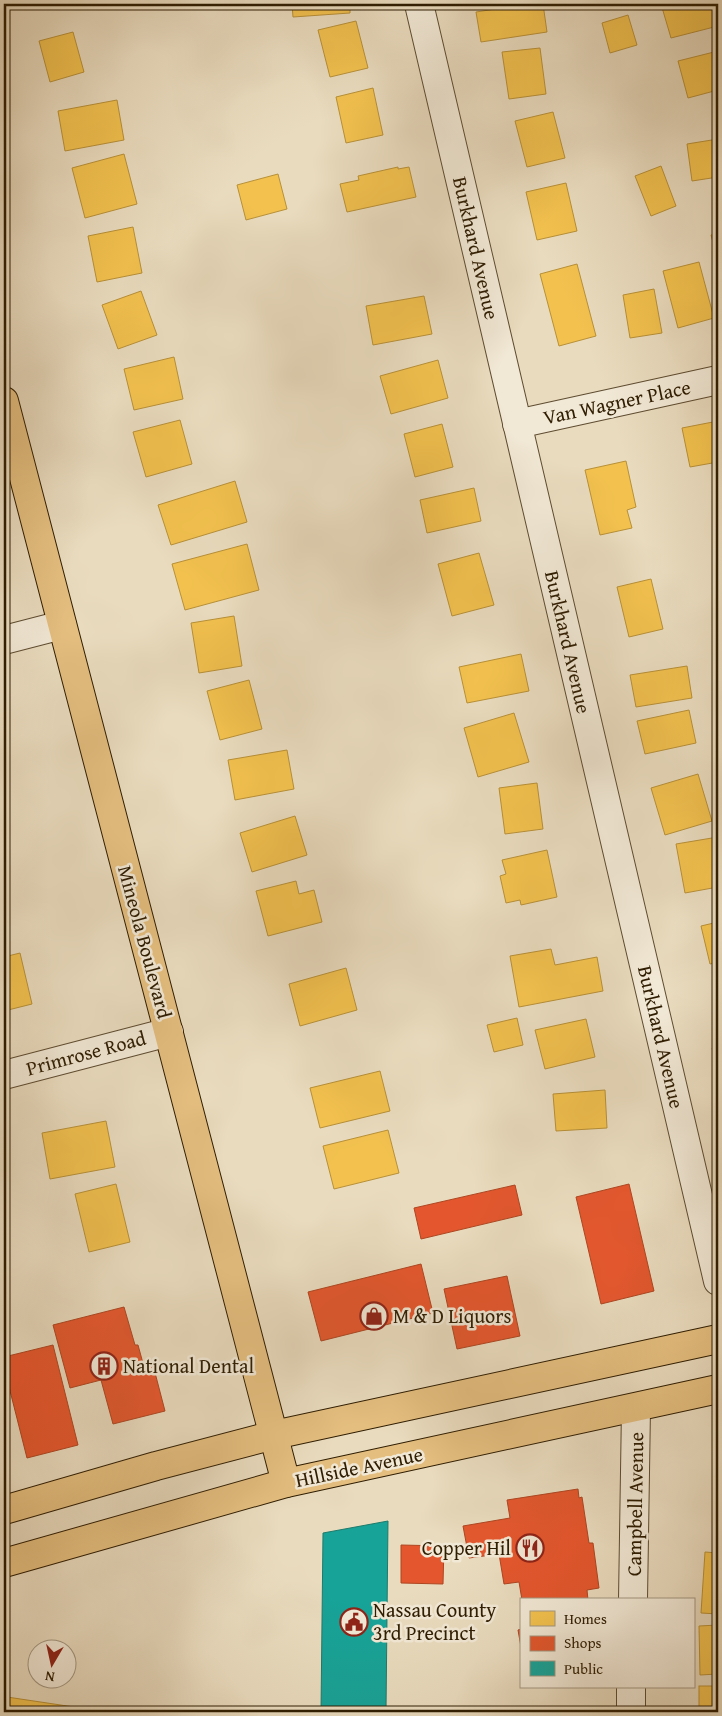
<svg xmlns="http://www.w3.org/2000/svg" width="722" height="1716" font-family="'Gentium Book Plus',serif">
	<rect width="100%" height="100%" fill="#e9dbbe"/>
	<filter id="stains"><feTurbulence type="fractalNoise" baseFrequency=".004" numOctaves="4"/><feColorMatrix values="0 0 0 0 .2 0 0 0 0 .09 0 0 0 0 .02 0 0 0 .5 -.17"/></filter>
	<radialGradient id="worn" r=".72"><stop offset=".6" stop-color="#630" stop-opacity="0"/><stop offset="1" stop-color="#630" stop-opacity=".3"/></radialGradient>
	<g fill="#f2c14e" stroke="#b89037">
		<polygon points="292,4 350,4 350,13 293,17"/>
		<polygon points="528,4 543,4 547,32 481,42 476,12"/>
		<polygon points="661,4 718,4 718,26 671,38"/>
		<polygon points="628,15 637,45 610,53 602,23"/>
		<polygon points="356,21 368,68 330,77 318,30"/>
		<polygon points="73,32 84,72 50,82 39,41"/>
		<polygon points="540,48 546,94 509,99 502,52"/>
		<polygon points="718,51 718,90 688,98 678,61"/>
		<polygon points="373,88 383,135 346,143 336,97"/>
		<polygon points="117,100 124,140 65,151 58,111"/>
		<polygon points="553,112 565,158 527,167 515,121"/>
		<polygon points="718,139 718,177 692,181 687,144"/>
		<polygon points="124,154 137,204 85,218 72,168"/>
		<polygon points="661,166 676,206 651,216 635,176"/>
		<polygon points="398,167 398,169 409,167 416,197 347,212 340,184 359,180 358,176"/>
		<polygon points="278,174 287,209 246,220 237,185"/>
		<polygon points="566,183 577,231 537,240 526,192"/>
		<polygon points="133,227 142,273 97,282 88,236"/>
		<polygon points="718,233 718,261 711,235"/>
		<polygon points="699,262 714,318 678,328 663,271"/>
		<polygon points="577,264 596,336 559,346 540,274"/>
		<polygon points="654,289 662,333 630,338 623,295"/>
		<polygon points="141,291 157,335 118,349 102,305"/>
		<polygon points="424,296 432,334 373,345 366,306"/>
		<polygon points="174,357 183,399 134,410 124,369"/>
		<polygon points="438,360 448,398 391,414 380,376"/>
		<polygon points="180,420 192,464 146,477 133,432"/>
		<polygon points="718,421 718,462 690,467 682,428"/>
		<polygon points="442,424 453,467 415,477 404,434"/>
		<polygon points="626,461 636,507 627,510 632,528 600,535 585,470"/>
		<polygon points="235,481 247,522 171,545 158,505"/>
		<polygon points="474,488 481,521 427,533 420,500"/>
		<polygon points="247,544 259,590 185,610 172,564"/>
		<polygon points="479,553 494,605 452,616 438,564"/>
		<polygon points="651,579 663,629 629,637 617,587"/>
		<polygon points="234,616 242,666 199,673 191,623"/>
		<polygon points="521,654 529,691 467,703 459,667"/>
		<polygon points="687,666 692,698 636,707 630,675"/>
		<polygon points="249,680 262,729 220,740 207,691"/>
		<polygon points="689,710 696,743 645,754 637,721"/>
		<polygon points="514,713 529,762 478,777 464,728"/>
		<polygon points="287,750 294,789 235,800 228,760"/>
		<polygon points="698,774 712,821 665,835 651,788"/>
		<polygon points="537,783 543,829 505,834 499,788"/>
		<polygon points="295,816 307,855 252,872 240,833"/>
		<polygon points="718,837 718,887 685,893 676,844"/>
		<polygon points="547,850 557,897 521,905 520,900 506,903 500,876 506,874 502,860"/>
		<polygon points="296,881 299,894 314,890 322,922 268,936 256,891"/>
		<polygon points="4,905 8,924 4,925"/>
		<polygon points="718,922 718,962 710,964 701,926"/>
		<polygon points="551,949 555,965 597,957 603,991 519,1007 510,956"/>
		<polygon points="20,953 32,1004 4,1011 4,957"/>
		<polygon points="346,968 357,1010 300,1026 289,984"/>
		<polygon points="517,1018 523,1045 494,1052 487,1025"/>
		<polygon points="586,1019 595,1057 545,1069 535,1030"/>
		<polygon points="718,1046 718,1072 712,1048"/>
		<polygon points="380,1071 390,1111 320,1128 310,1088"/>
		<polygon points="605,1090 607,1128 556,1131 553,1094"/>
		<polygon points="106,1121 115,1167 50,1179 42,1133"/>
		<polygon points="388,1130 399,1173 334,1189 323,1146"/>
		<polygon points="116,1184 130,1242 89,1252 75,1194"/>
		<polygon points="705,1552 718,1553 718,1614 701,1613"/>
		<polygon points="718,1625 718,1674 700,1675 699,1626"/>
		<rect x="699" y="1686" width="19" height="26"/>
		<polygon points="7,1697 74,1707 73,1712 5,1712"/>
	</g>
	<g fill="#e4572e" stroke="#ae4621">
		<polygon points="629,1184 654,1291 601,1304 576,1197"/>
		<polygon points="515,1185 522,1215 421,1239 414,1208"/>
		<polygon points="421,1264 433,1313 321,1341 308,1292"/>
		<polygon points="507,1276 520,1336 457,1349 444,1289"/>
		<polygon points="124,1307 135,1345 138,1345 144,1367 153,1365 165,1411 113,1424 101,1380 70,1388 53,1325"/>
		<polygon points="53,1345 78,1445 27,1458 4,1367 4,1357"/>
		<polygon points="578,1489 579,1498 582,1497 589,1543 593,1543 599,1588 587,1590 588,1600 522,1600 519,1582 504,1584 499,1554 469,1558 463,1526 510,1518 507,1500"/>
		<polygon points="401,1545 444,1546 443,1584 401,1583"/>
		<polygon points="521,1629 521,1647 518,1630"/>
	</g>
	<polygon fill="#17a398" stroke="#1e7b6b" points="388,1521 386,1710 321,1711 323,1533"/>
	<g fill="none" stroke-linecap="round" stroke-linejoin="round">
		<g stroke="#5e4c31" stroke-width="30">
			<g id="minor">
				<polyline points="419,4 718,1281"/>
				<polyline points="517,424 718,380"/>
				<polyline points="4,640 62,625"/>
				<polyline points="4,1075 169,1032"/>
				<polyline points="633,1600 636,1408"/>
				<polyline points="631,1712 631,1687"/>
			</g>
		</g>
		<g stroke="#2f1d02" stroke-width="30">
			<g id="major">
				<polyline points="4,401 286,1483"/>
				<polyline points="4,1510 156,1466 274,1435 718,1339"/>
				<polyline points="4,1563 286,1483 718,1389"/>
			</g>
		</g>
		<use href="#minor" stroke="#f1e8d5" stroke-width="28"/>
		<use href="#major" stroke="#e4be7f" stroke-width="28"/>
	</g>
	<defs>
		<g id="shop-ring" transform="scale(1.4375)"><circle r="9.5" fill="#f1e8d5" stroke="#8f2418" stroke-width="1.5"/><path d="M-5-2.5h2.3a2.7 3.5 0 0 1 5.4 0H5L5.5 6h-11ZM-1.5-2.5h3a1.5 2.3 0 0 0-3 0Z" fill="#8f2418"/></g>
		<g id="building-ring" transform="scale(1.4375)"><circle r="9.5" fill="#f1e8d5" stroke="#8f2418" stroke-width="1.5"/><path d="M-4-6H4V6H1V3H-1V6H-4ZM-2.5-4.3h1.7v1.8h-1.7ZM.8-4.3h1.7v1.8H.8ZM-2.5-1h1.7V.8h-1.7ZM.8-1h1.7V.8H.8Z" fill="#8f2418"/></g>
		<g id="restaurant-ring" transform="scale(1.4375)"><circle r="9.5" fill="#f1e8d5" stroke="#8f2418" stroke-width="1.5"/><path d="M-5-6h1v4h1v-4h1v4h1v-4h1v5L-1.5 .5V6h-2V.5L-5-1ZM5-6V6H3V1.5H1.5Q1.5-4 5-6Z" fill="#8f2418"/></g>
		<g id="civic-ring" transform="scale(1.4375)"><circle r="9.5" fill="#f1e8d5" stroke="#8f2418" stroke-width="1.5"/><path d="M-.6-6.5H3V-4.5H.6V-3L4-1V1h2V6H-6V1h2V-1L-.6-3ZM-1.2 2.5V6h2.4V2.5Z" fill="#8f2418"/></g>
	</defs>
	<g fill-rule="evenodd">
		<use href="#shop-ring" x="374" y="1316"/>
		<use href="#building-ring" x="104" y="1366"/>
		<use href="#restaurant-ring" x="530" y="1548"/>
		<use href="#civic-ring" x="354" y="1622"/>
	</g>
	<g text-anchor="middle" stroke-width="5" stroke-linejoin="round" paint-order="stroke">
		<g font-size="20" fill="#2f1d02" stroke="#f1e8d5">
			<text transform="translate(476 248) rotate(77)" y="7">Burkhard Avenue</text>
			<text transform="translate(617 402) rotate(-12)" y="7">Van Wagner Place</text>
			<text transform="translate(568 642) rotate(77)" y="7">Burkhard Avenue</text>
			<text transform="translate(145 942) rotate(75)" y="7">Mineola Boulevard</text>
			<text transform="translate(661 1037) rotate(77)" y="7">Burkhard Avenue</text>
			<text transform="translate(86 1053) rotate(-15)" y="7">Primrose Road</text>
			<text transform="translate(359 1467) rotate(-12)" y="7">Hillside Avenue</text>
			<text transform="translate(635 1504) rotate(-89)" y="7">Campbell Avenue</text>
		</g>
		<g font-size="20" fill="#2f1d02" stroke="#f1e8d5" text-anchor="start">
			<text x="393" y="1323">M &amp; D Liquors</text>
			<text x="123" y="1373">National Dental</text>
			<text x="511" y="1555" text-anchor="end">Copper Hil</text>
			<text x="373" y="1617">Nassau County<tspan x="373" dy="23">3rd Precinct</tspan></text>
		</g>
	</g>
	<rect width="722" height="1716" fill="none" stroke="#e9dbbe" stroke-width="20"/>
	<rect x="5" y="5" width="712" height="1706" fill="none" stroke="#2f1d02" stroke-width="2.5"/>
	<rect x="10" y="10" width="702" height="1696" fill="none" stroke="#2f1d02"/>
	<rect x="520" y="1598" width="175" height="90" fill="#f1e8d5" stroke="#a39781"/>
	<rect x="530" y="1611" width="25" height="15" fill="#f2c14e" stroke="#a39781"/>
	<text x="564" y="1624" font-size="15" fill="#2f1d02">Homes</text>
	<rect x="530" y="1636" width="25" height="15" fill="#e4572e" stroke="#a39781"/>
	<text x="564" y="1648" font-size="15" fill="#2f1d02">Shops</text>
	<rect x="530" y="1661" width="25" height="15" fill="#17a398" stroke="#a39781"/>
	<text x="564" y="1674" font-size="15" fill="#2f1d02">Public</text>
	<g transform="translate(52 1664) rotate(189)"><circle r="24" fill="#f1e8d5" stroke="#a39781"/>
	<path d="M0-4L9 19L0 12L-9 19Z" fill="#8f2418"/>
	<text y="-8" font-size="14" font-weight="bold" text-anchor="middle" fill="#2f1d02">N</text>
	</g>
	<rect width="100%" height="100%" filter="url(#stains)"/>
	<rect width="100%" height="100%" fill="url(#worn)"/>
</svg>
